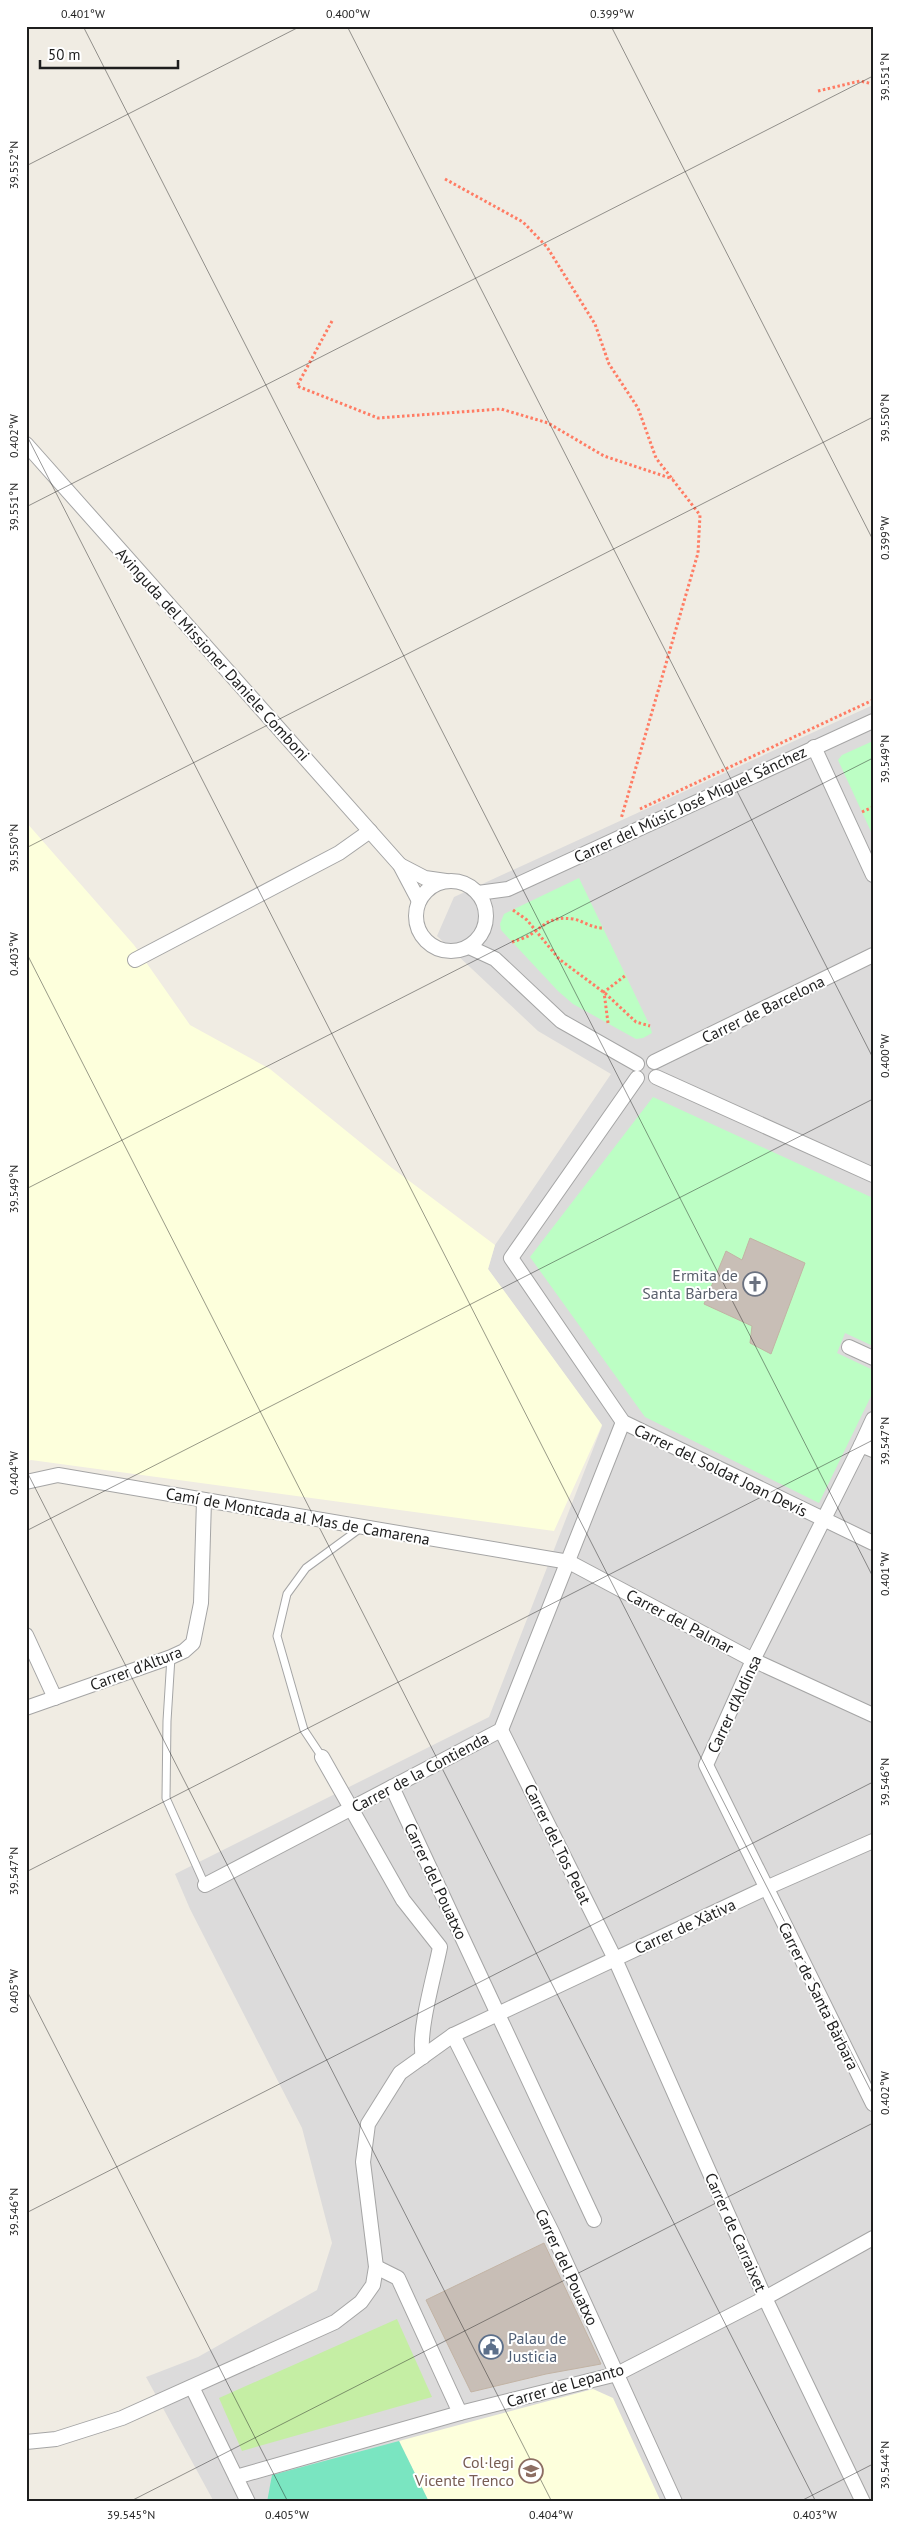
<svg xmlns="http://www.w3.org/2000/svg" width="899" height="2528" font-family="'PT Sans',sans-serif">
	<rect width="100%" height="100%" fill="#f0ece3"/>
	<polygon fill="#dcdbdb" points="873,705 873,2502 214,2502 146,2377 198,2357 317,2290 332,2243 302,2128 190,1909 175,1874 489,1717 602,1426 488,1269 495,1245 611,1074 538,1031 437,936 454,897"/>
	<g fill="#fdffdc">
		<polygon points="26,822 134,945 190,1025 270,1069 392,1168 495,1245 488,1269 602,1425 554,1531 31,1460 26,1462"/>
		<polygon points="593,2389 613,2398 661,2502 429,2502 399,2441"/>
	</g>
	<polygon fill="#c5eea4" points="397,2319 432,2397 242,2451 219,2398"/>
	<g fill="#bcfec4">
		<polygon points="873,741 873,836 838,760 842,755"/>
		<polygon points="579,878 650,1026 652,1033 643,1038 636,1039 573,1004 558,991 501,930 500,924 504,914"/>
		<polygon points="653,1097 873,1198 873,1346 845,1333 837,1353 873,1370 873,1392 819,1503 645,1417 530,1257"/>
	</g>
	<polygon fill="#7ae5c1" points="399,2441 429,2502 267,2502 272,2475"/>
	<g fill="#c8beb6" stroke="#c2b3a4">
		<polygon points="750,1238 805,1263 771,1354 750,1343 752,1326 704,1304 726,1251 742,1260"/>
		<polygon points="544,2243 601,2364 546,2374 471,2392 426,2300"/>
	</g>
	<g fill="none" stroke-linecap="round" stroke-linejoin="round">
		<g stroke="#a5a5a5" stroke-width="9">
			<g id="lane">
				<polyline points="171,1657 167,1721 166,1798 205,1885"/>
				<polyline points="322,1757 304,1730 277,1636 287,1594 306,1568 362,1527"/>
			</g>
		</g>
		<g stroke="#a5a5a5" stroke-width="16">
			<g id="street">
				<polyline points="26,444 400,865 419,901"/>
				<polyline points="814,747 873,875"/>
				<polyline points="400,865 425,878 446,881"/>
				<circle cx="451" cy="916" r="35"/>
				<polyline points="478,893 508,889 873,721"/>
				<polyline points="469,947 495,959 561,1021 637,1064"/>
				<polyline points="135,960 339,853 370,831"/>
				<polyline points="654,1062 873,955"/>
				<polyline points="656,1077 873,1175"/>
				<polyline points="637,1078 511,1258 623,1422 873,1543"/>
				<polyline points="849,1347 873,1358"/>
				<polyline points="861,1445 873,1419"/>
				<polyline points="873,1450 861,1445 753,1660 706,1765 873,2104"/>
				<polyline points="26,1482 58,1475 569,1562 753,1660 873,1715"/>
				<polyline points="26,1635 55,1698"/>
				<polyline points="26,1708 171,1657 184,1651 193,1643 201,1603 204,1500"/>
				<polyline points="501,1730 615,1959 765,2298 863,2502"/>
				<path d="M322,1757L403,1900L440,1947C435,1973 417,2034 423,2057"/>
				<polyline points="392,1787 594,2220"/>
				<polyline points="205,1885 501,1730 623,1422"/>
				<polyline points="453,2035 552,2232 675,2502"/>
				<polyline points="376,2267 398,2278 460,2413"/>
				<polyline points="192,2387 248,2502"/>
				<polyline points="26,2442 56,2439 122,2418 335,2322 361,2302 373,2285 376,2267 363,2162 368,2124 400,2073 453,2035 766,1888 873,1841"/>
				<polyline points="236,2477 460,2413 617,2374 765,2298 873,2238"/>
			</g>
		</g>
		<g stroke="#ff7c64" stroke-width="3" stroke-dasharray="2.5 2.5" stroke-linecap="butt">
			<polyline points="818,91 860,81 873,84"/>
			<polyline points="445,179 523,222 547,247 595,324 609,364 638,408 656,458 700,515 698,553 621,819"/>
			<polyline points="332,321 297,386 378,418 501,409 548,423 604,456 673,479"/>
			<polyline points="640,809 873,700"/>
			<polyline points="862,812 873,807"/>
			<polyline points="513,910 527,920 559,959 606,994 636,1022 650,1026"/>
			<path d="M512,942C518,940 525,938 530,935C546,924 550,916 573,919C584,921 591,928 603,928"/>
			<polyline points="608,1023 604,992 626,975"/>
		</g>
		<use href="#lane" stroke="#fff" stroke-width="7"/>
		<use href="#street" stroke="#fff" stroke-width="14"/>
	</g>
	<path fill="none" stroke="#1e1e1e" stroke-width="1" stroke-opacity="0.45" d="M83,26L873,1577M347,26L873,1058M611,26L873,540M26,166L301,26M26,434L873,2095M26,507L873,76M26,848L873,417M26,952L816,2502M26,1189L873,758M26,1470L552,2502M26,1531L873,1099M26,1872L873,1440M26,1989L288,2502M26,2213L873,1782M129,2502L873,2123M799,2502L873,2464"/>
	<defs>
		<g id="church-ring" transform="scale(1.25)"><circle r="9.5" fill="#fff" stroke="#6b7280" stroke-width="1.5"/><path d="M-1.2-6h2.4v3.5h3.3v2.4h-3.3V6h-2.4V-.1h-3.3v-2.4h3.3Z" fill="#6b7280"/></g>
		<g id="civic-ring" transform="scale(1.25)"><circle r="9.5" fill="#fff" stroke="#5c6f8a" stroke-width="1.5"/><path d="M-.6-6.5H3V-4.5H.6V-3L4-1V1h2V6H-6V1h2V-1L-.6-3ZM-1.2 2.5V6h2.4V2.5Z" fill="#5c6f8a"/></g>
		<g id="school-ring" transform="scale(1.25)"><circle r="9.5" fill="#fff" stroke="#8d6e63" stroke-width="1.5"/><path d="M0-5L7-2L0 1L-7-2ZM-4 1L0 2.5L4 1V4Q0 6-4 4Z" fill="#8d6e63"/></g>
	</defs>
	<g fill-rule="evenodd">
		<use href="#church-ring" x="755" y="1284"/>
		<use href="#civic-ring" x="491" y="2347"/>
		<use href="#school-ring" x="531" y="2471"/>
	</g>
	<g text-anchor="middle" stroke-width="4" stroke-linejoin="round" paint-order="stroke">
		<g font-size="16" fill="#1e1e1e" stroke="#fff">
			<text transform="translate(213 654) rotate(48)" y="6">Avinguda del Missioner Daniele Comboni</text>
			<text transform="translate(690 804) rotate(-25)" y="6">Carrer del Músic José Miguel Sánchez</text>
			<text transform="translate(763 1009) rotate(-26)" y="6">Carrer de Barcelona</text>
			<text transform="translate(721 1470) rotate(26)" y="6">Carrer del Soldat Joan Devís</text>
			<text transform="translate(298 1516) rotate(10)" y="6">Camí de Montcada al Mas de Camarena</text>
			<text transform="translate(680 1621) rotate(28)" y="6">Carrer del Palmar</text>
			<text transform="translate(136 1668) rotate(-21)" y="6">Carrer d'Altura</text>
			<text transform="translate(734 1704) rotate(-65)" y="6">Carrer d'Aldinsa</text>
			<text transform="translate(420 1772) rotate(-28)" y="6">Carrer de la Contienda</text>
			<text transform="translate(558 1844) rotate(64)" y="6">Carrer del Tos Pelat</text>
			<text transform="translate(436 1881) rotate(65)" y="6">Carrer del Pouatxo</text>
			<text transform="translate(685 1926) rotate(-25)" y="6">Carrer de Xàtiva</text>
			<text transform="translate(819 1996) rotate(64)" y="6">Carrer de Santa Bàrbara</text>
			<text transform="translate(736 2232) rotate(66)" y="6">Carrer de Carraixet</text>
			<text transform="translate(567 2267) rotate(65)" y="6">Carrer del Pouatxo</text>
			<text transform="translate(565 2385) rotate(-16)" y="6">Carrer de Lepanto</text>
		</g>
		<g font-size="16" fill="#5b616d" stroke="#fff" text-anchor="end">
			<text x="738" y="1281">Ermita de<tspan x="738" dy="18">Santa Bàrbera</tspan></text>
		</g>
		<g font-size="16" fill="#4e5e75" stroke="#fff" text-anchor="start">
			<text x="508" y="2344">Palau de<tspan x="508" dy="18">Justicia</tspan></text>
		</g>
		<g font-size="16" fill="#785e54" stroke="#fff" text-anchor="end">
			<text x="514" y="2468">Col·legi<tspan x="514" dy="18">Vicente Trenco</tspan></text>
		</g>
	</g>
	<rect width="899" height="2528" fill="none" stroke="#ffffff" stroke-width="55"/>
	<path d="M40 60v8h138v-8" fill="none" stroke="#1e1e1e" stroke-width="2.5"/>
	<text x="48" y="60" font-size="15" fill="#1e1e1e" stroke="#ffffff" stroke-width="4" paint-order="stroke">50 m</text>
	<rect x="28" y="28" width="844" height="2472" fill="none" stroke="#1e1e1e" stroke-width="2"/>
	<g font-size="12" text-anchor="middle" fill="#1e1e1e">
		<text x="83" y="18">0.401°W</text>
		<text x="348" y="18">0.400°W</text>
		<text x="612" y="18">0.399°W</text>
		<text transform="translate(885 77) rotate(-90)" y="4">39.551°N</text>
		<text transform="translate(14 165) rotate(-90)" y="4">39.552°N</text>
		<text transform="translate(885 418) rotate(-90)" y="4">39.550°N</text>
		<text transform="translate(14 436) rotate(-90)" y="4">0.402°W</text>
		<text transform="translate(14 507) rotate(-90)" y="4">39.551°N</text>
		<text transform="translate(885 538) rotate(-90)" y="4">0.399°W</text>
		<text transform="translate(885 759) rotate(-90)" y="4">39.549°N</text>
		<text transform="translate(14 848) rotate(-90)" y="4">39.550°N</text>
		<text transform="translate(14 954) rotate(-90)" y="4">0.403°W</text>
		<text transform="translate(885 1056) rotate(-90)" y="4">0.400°W</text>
		<text transform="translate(14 1189) rotate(-90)" y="4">39.549°N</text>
		<text transform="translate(885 1441) rotate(-90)" y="4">39.547°N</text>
		<text transform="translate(14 1473) rotate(-90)" y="4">0.404°W</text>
		<text transform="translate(885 1574) rotate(-90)" y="4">0.401°W</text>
		<text transform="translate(885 1782) rotate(-90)" y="4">39.546°N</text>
		<text transform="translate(14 1871) rotate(-90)" y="4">39.547°N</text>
		<text transform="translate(14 1991) rotate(-90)" y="4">0.405°W</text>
		<text transform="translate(885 2093) rotate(-90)" y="4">0.402°W</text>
		<text transform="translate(14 2212) rotate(-90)" y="4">39.546°N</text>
		<text transform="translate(885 2465) rotate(-90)" y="4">39.544°N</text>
		<text x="131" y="2519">39.545°N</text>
		<text x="287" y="2519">0.405°W</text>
		<text x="551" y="2519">0.404°W</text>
		<text x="815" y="2519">0.403°W</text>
	</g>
</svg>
